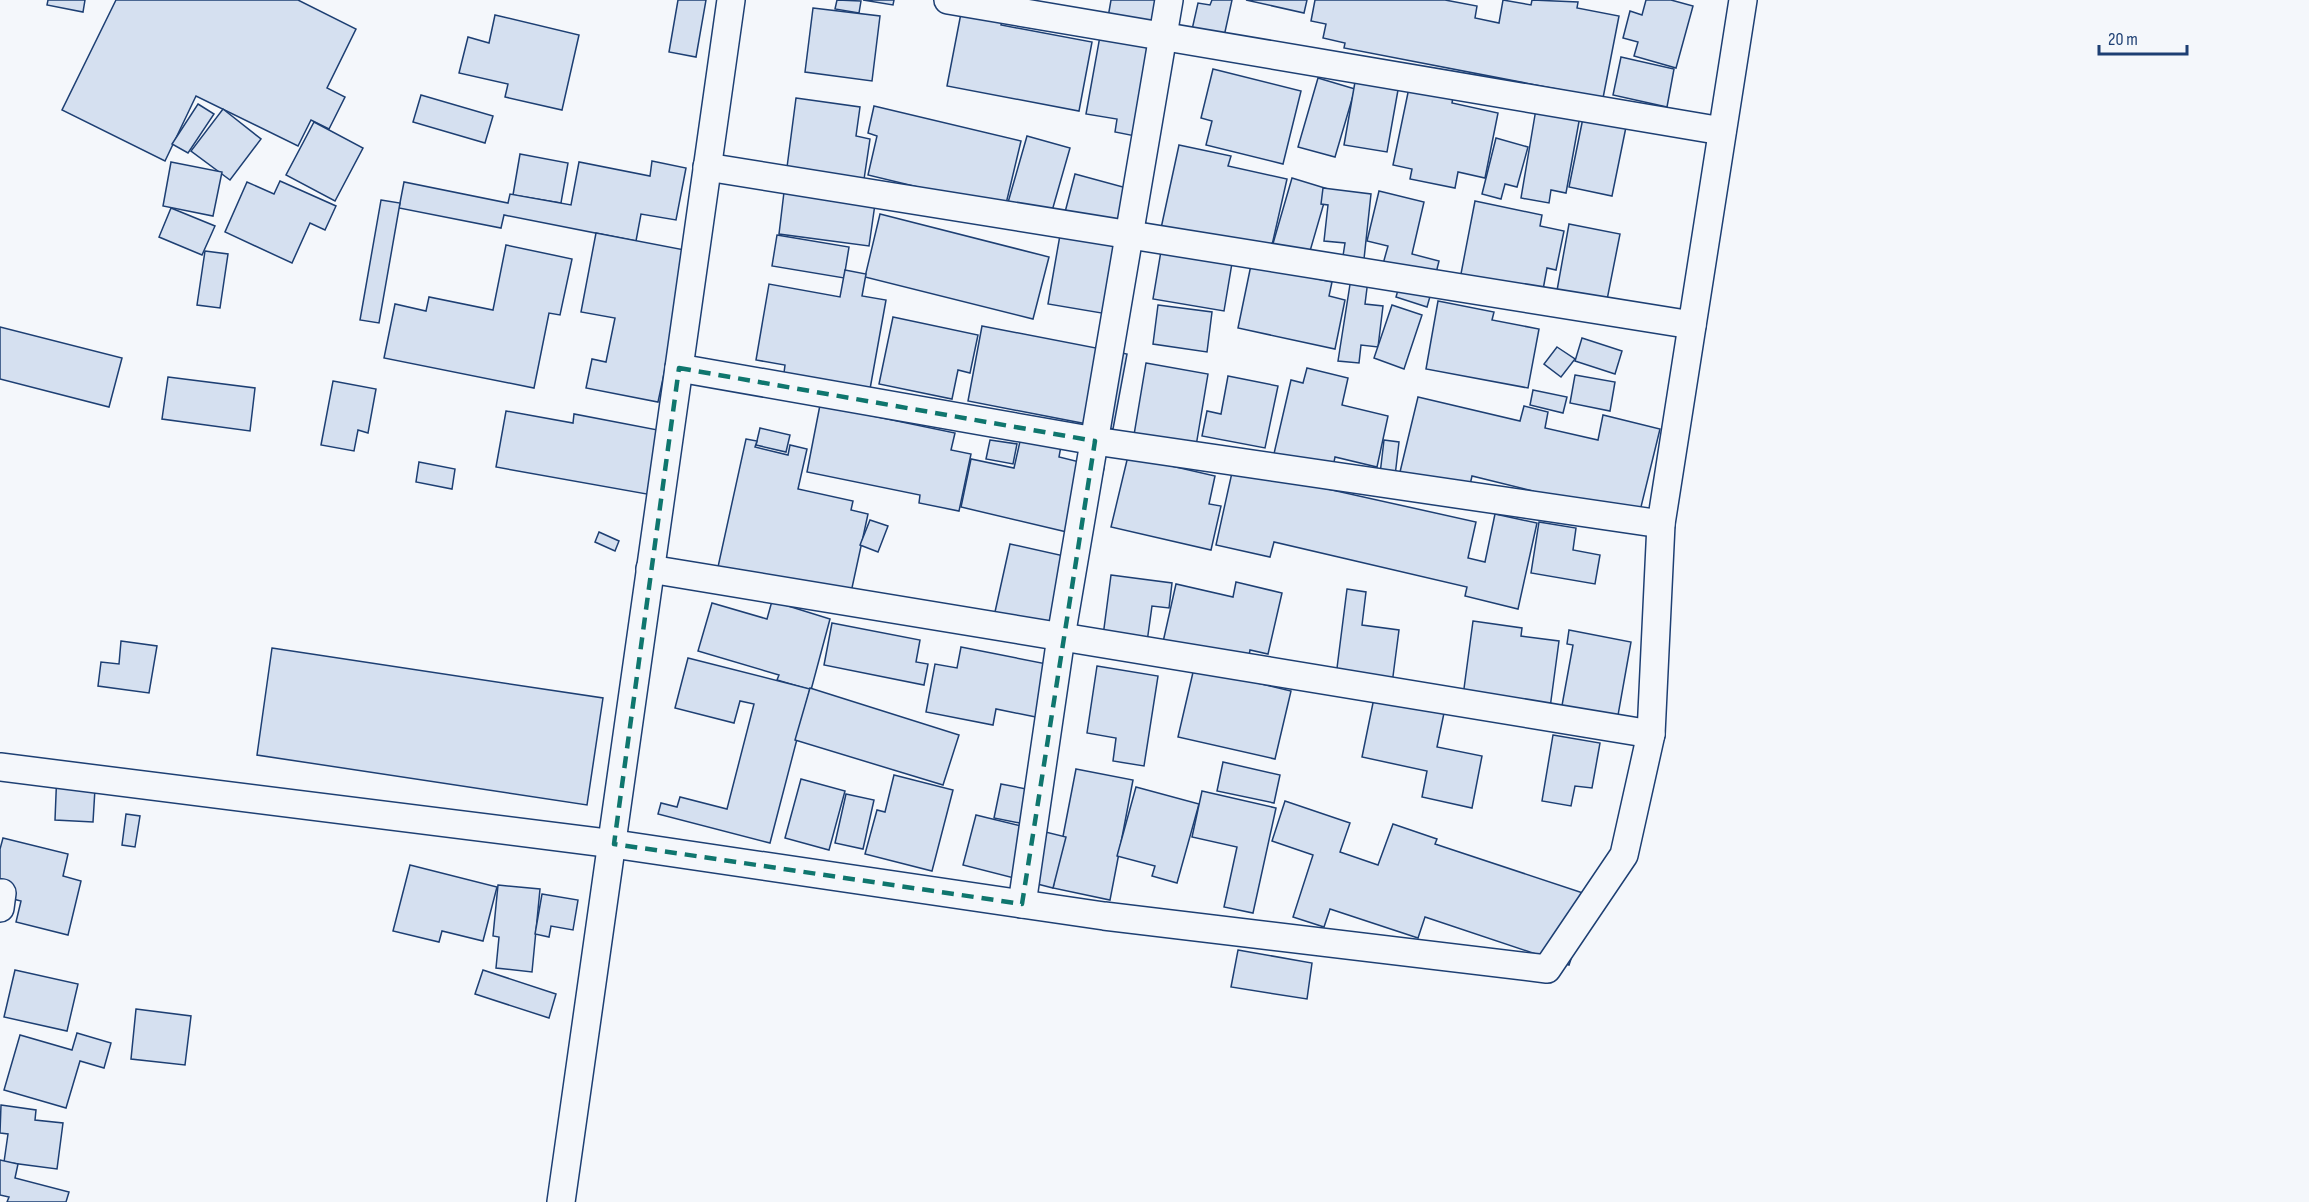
<svg xmlns="http://www.w3.org/2000/svg" width="2309" height="1202" font-family="'Sofia Sans Condensed',sans-serif">
	<rect width="100%" height="100%" fill="#f4f7fb"/>
	<g fill="#d5e0f0" stroke="#1d3f73" stroke-width="1.5">
		<polygon points="48,0 85,0 83,12 47,5"/>
		<polygon points="116,0 298,0 356,29 327,88 345,97 329,129 311,120 298,146 196,96 165,161 62,110"/>
		<polygon points="678,0 706,0 696,57 669,52"/>
		<polygon points="837,0 861,1 859,13 835,9"/>
		<polygon points="863,0 894,0 893,5"/>
		<polygon points="1111,0 1172,0 1168,31 1107,23"/>
		<polygon points="1212,0 1232,0 1223,41 1191,34 1198,3 1210,5"/>
		<polygon points="1246,0 1307,0 1304,13"/>
		<polygon points="1315,0 1445,0 1477,6 1475,18 1499,23 1503,0 1531,5 1532,0 1578,2 1577,8 1619,16 1603,98 1344,48 1345,43 1323,38 1326,24 1311,21"/>
		<polygon points="1646,0 1671,0 1693,6 1676,68 1634,56 1638,42 1623,38 1630,11 1642,15"/>
		<polygon points="813,8 880,16 872,81 805,72"/>
		<polygon points="962,8 1003,16 1001,25 1092,42 1079,111 947,86"/>
		<polygon points="495,15 579,35 562,110 505,97 508,84 459,73 468,37 489,43"/>
		<polygon points="1100,36 1171,49 1140,137 1115,132 1117,119 1086,114"/>
		<polygon points="1621,57 1674,69 1667,107 1613,95"/>
		<polygon points="1213,69 1301,91 1283,164 1206,145 1212,121 1201,118"/>
		<polygon points="1318,78 1355,89 1335,157 1298,147"/>
		<polygon points="1355,82 1398,90 1387,152 1344,145"/>
		<polygon points="1410,83 1454,92 1452,103 1498,113 1485,178 1458,172 1455,188 1410,179 1412,169 1393,165"/>
		<polygon points="421,95 493,116 485,143 413,122"/>
		<polygon points="796,98 860,107 856,136 870,139 863,186 786,175"/>
		<polygon points="198,104 214,114 188,153 172,144"/>
		<polygon points="874,106 1021,141 1005,208 868,175 877,136 868,133"/>
		<polygon points="223,109 261,139 230,180 191,151"/>
		<polygon points="1536,109 1580,116 1566,193 1551,190 1549,203 1521,198"/>
		<polygon points="1583,118 1626,127 1612,196 1569,187"/>
		<polygon points="314,122 363,148 335,201 286,175"/>
		<polygon points="1027,136 1070,148 1050,218 1007,206"/>
		<polygon points="1496,138 1528,147 1517,187 1505,184 1501,199 1482,194"/>
		<polygon points="1179,145 1231,156 1228,166 1287,179 1270,254 1160,233"/>
		<polygon points="520,154 568,163 561,203 513,195"/>
		<polygon points="652,161 686,168 676,220 641,214 636,241 504,215 501,228 399,208 404,182 508,203 510,194 571,205 579,162 650,176"/>
		<polygon points="171,162 222,172 213,216 163,206"/>
		<polygon points="1075,174 1134,190 1122,231 1064,216"/>
		<polygon points="1292,178 1328,189 1308,258 1272,247"/>
		<polygon points="280,181 336,206 325,230 310,223 292,263 225,232 247,182 274,194"/>
		<polygon points="1323,188 1371,194 1364,259 1343,256 1345,243 1324,241 1328,205 1321,204"/>
		<polygon points="1379,191 1424,202 1412,254 1439,261 1435,277 1383,264 1388,246 1367,241"/>
		<polygon points="784,192 875,204 869,246 779,234"/>
		<polygon points="381,200 400,203 379,323 360,320"/>
		<polygon points="1475,201 1542,215 1540,226 1564,231 1556,270 1547,268 1542,295 1460,279"/>
		<polygon points="171,208 215,226 202,255 159,237"/>
		<polygon points="880,214 1049,257 1033,319 865,277"/>
		<polygon points="1569,224 1620,234 1606,305 1556,296"/>
		<polygon points="596,233 690,251 658,402 586,388 592,359 606,362 615,318 581,312"/>
		<polygon points="777,235 849,247 844,278 772,266"/>
		<polygon points="1060,235 1137,249 1125,317 1048,304"/>
		<polygon points="506,245 572,259 560,315 549,313 534,388 384,358 395,304 426,311 429,297 493,310"/>
		<polygon points="205,251 228,254 220,308 197,305"/>
		<polygon points="1161,251 1232,263 1224,311 1153,299"/>
		<polygon points="1251,265 1332,282 1329,296 1345,300 1335,349 1238,328"/>
		<polygon points="845,270 866,274 862,296 886,300 870,389 784,373 785,365 756,360 769,284 840,297"/>
		<polygon points="1351,278 1368,280 1365,304 1383,306 1378,347 1361,345 1359,363 1338,361"/>
		<polygon points="1400,283 1431,293 1427,307 1396,297"/>
		<polygon points="1438,301 1494,312 1492,320 1539,329 1528,388 1426,369"/>
		<polygon points="1158,305 1212,312 1207,352 1153,344"/>
		<polygon points="1392,305 1422,315 1404,369 1374,358"/>
		<polygon points="893,317 978,335 970,373 958,370 952,399 879,384"/>
		<polygon points="982,326 1127,354 1113,429 968,401"/>
		<polygon points="0,327 122,358 109,407 0,379"/>
		<polygon points="1582,338 1622,351 1615,374 1575,361"/>
		<polygon points="1557,347 1575,359 1561,377 1544,364"/>
		<polygon points="1146,363 1208,374 1196,446 1134,435"/>
		<polygon points="1307,368 1348,378 1342,405 1388,416 1377,467 1335,457 1332,472 1273,458 1291,380 1303,383"/>
		<polygon points="1575,375 1615,382 1610,411 1570,403"/>
		<polygon points="1228,376 1278,386 1265,448 1202,436 1207,411 1221,414"/>
		<polygon points="168,377 255,388 250,431 162,419"/>
		<polygon points="333,381 376,389 368,433 358,430 354,451 321,445"/>
		<polygon points="1533,390 1567,397 1563,413 1530,405"/>
		<polygon points="1418,397 1520,421 1524,406 1548,412 1545,428 1598,440 1603,415 1660,429 1640,511 1532,498 1533,491 1472,476 1469,489 1400,472"/>
		<polygon points="820,405 955,433 951,450 971,454 959,511 919,503 920,495 807,472"/>
		<polygon points="506,411 573,423 574,414 663,431 652,495 496,467"/>
		<polygon points="760,428 790,435 786,452 756,445"/>
		<polygon points="1021,437 1061,446 1059,457 1104,468 1088,537 961,507 971,459 1014,468"/>
		<polygon points="746,439 757,441 755,447 788,455 790,445 807,449 798,489 853,501 851,510 868,514 850,597 718,567"/>
		<polygon points="990,440 1017,444 1013,464 986,459"/>
		<polygon points="1384,440 1399,442 1395,476 1380,474"/>
		<polygon points="1128,456 1215,476 1209,504 1221,506 1211,550 1111,527"/>
		<polygon points="419,462 455,469 452,489 416,482"/>
		<polygon points="1233,468 1476,522 1468,558 1485,562 1495,514 1537,523 1518,609 1465,596 1467,587 1274,542 1270,557 1216,545"/>
		<polygon points="870,520 888,526 878,552 860,545"/>
		<polygon points="1539,522 1576,528 1573,550 1600,555 1595,584 1531,573"/>
		<polygon points="599,532 619,541 615,551 595,542"/>
		<polygon points="1010,544 1082,560 1062,636 993,621"/>
		<polygon points="1111,575 1172,583 1169,608 1152,606 1147,642 1103,636"/>
		<polygon points="1236,582 1282,593 1268,654 1250,650 1248,661 1163,642 1176,584 1233,597"/>
		<polygon points="1347,589 1366,592 1362,625 1399,630 1392,684 1336,676"/>
		<polygon points="772,601 830,619 811,690 777,680 779,675 698,651 712,603 767,619"/>
		<polygon points="1473,621 1522,628 1521,636 1559,641 1550,708 1463,696"/>
		<polygon points="832,623 920,640 916,662 928,664 924,685 824,665"/>
		<polygon points="1569,630 1631,642 1617,721 1561,711 1573,645 1567,644"/>
		<polygon points="121,641 157,646 149,693 98,686 101,662 119,664"/>
		<polygon points="961,647 1062,667 1051,720 996,709 993,725 926,712 935,664 957,668"/>
		<polygon points="272,648 603,698 587,805 257,755"/>
		<polygon points="688,658 810,689 770,843 658,814 661,803 677,807 680,797 727,809 754,704 740,701 734,723 675,708"/>
		<polygon points="1097,666 1158,676 1144,766 1113,761 1116,738 1087,733"/>
		<polygon points="1194,668 1291,691 1275,759 1178,737"/>
		<polygon points="810,688 959,735 943,785 795,740"/>
		<polygon points="1374,698 1444,713 1437,747 1482,756 1472,808 1422,797 1427,771 1362,757"/>
		<polygon points="1553,735 1600,743 1592,788 1575,786 1571,806 1542,801"/>
		<polygon points="1223,762 1280,775 1274,803 1217,791"/>
		<polygon points="1076,769 1133,780 1110,900 1053,888"/>
		<polygon points="57,770 96,772 93,822 55,820"/>
		<polygon points="894,775 953,790 932,871 865,854 877,810 885,812"/>
		<polygon points="801,779 845,791 829,850 785,838"/>
		<polygon points="1001,784 1047,793 1040,827 994,818"/>
		<polygon points="1136,787 1199,804 1177,883 1152,876 1155,866 1117,856"/>
		<polygon points="1202,791 1276,808 1253,913 1224,907 1237,847 1192,837"/>
		<polygon points="846,794 874,800 863,849 835,843"/>
		<polygon points="1285,801 1350,823 1340,852 1378,865 1393,824 1437,839 1435,844 1592,896 1569,965 1425,917 1418,938 1330,909 1324,927 1293,917 1313,855 1272,841"/>
		<polygon points="126,814 140,816 135,847 122,845"/>
		<polygon points="976,815 1066,837 1053,888 963,865"/>
		<polygon points="3,838 68,854 63,876 81,881 68,935 16,922 21,901 1,896 0,899 0,849"/>
		<polygon points="410,865 497,887 483,941 442,931 439,942 393,931"/>
		<polygon points="498,885 540,889 532,972 496,968 499,937 493,936"/>
		<polygon points="542,894 578,900 573,930 551,926 549,937 535,934"/>
		<polygon points="1238,950 1312,963 1307,999 1231,987"/>
		<polygon points="15,970 78,984 67,1031 4,1017"/>
		<polygon points="483,970 556,994 549,1018 475,994"/>
		<polygon points="136,1009 191,1016 185,1065 131,1059"/>
		<polygon points="77,1033 111,1043 104,1068 80,1061 66,1108 4,1090 20,1035 72,1050"/>
		<polygon points="1,1105 36,1110 35,1120 63,1123 57,1169 4,1162 8,1134 0,1133"/>
		<polygon points="0,1160 18,1164 15,1178 69,1192 66,1202 7,1202 9,1197 0,1195"/>
	</g>
	<g fill="none" stroke-linecap="round" stroke-linejoin="round">
		<g stroke="#1d3f73" stroke-width="30">
			<g id="minor">
				<polyline points="948,0 1722,131"/>
				<polyline points="707,167 1692,325"/>
				<polyline points="679,368 1095,441 1661,524"/>
				<polyline points="650,569 1651,734"/>
				<polyline points="0,767 614,844 1104,916 1547,969 1624,855 1651,734 1661,524 1743,0"/>
				<polyline points="1022,904 1061,637 1169,0"/>
				<polyline points="0,908 2,893"/>
				<path d="M561,1202C620,802 674,401 731,0"/>
			</g>
		</g>
		<use href="#minor" stroke="#f4f7fb" stroke-width="27"/>
	</g>
	<path fill="none" stroke="#0f766e" stroke-width="4.5" stroke-dasharray="12 8" stroke-linejoin="round" d="M679,368L1095,441L1022,904L614,844Z"/>
	<path d="M2099 45v9h88v-9" fill="none" stroke="#1d3f73" stroke-width="3"/>
	<text x="2108" y="45" font-size="18" fill="#1d3f73" stroke="#f4f7fb" stroke-width="4.5" paint-order="stroke">20 m</text>
</svg>
